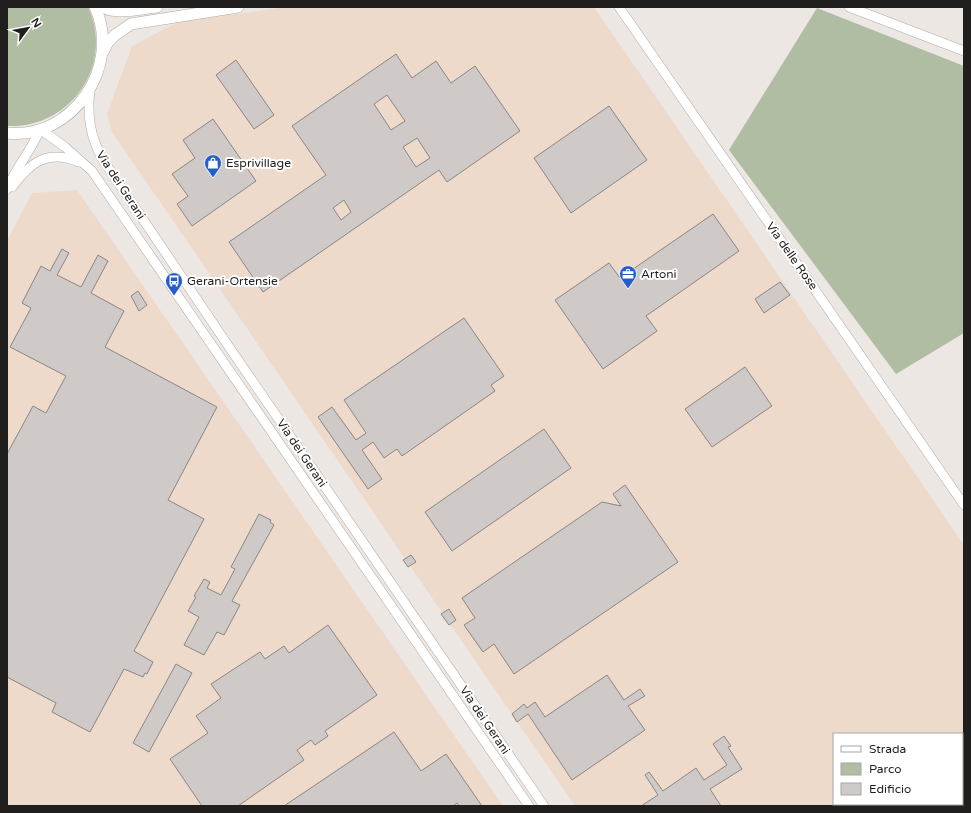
<svg xmlns="http://www.w3.org/2000/svg" width="971" height="813" font-family="'Varela Round',sans-serif">
	<rect width="100%" height="100%" fill="#ece7e3"/>
	<g fill="#eedacb" fill-rule="evenodd">
		<path d="M286,7H594L964,545V806H575L112,132L107,114L132,46L178,22ZM834,734H962V804H834Z"/>
		<polygon points="77,190 503,806 7,806 7,241 32,193"/>
	</g>
	<g fill="#b0bda2">
		<path d="M7,7H88C115,65 70,129 7,126Z"/>
		<polygon points="817,8 964,66 964,333 896,374 729,150"/>
	</g>
	<g fill="#cfcac7" stroke="#8b8683" fill-rule="evenodd">
		<path d="M396,54L412,78L436,61L451,83L475,66L520,131L447,182L439,170L263,292L229,242L326,175L292,126ZM387,95L405,121L391,130L374,104ZM417,138L430,158L416,167L403,147ZM344,200L351,212L341,220L333,208Z"/>
		<polygon points="236,60 274,115 254,129 216,75"/>
		<polygon points="609,106 647,160 571,213 534,158"/>
		<polygon points="213,119 256,181 192,226 177,204 188,196 172,174 195,158 183,140"/>
		<polygon points="713,214 739,251 646,316 657,331 603,369 555,300 609,263 620,278"/>
		<polygon points="62,249 69,253 57,275 81,287 98,255 108,261 91,293 124,311 105,347 217,407 168,500 204,519 134,651 153,662 147,674 145,673 143,677 124,669 90,732 52,712 56,703 7,677 7,454 33,406 46,413 66,376 10,347 31,308 22,303 41,266 50,271"/>
		<polygon points="780,282 790,295 764,313 755,299"/>
		<polygon points="138,291 147,305 139,311 131,296"/>
		<polygon points="464,318 504,376 491,385 495,391 402,456 397,449 384,458 373,442 362,450 382,479 368,489 318,417 332,407 356,440 366,433 344,400"/>
		<polygon points="745,367 772,406 712,447 685,409"/>
		<polygon points="544,429 571,468 452,551 425,512"/>
		<polygon points="625,485 678,562 514,674 494,644 483,652 464,625 475,618 462,598 602,502 621,506 613,494"/>
		<polygon points="259,514 271,520 270,522 274,525 232,601 240,605 224,635 217,632 204,655 184,645 199,617 188,611 196,597 194,596 204,579 210,582 207,588 221,595 235,569 231,567"/>
		<polygon points="411,555 416,562 408,567 403,560"/>
		<polygon points="449,609 456,620 449,625 441,614"/>
		<polygon points="328,625 377,695 325,731 328,736 315,745 311,740 297,750 304,760 238,806 202,806 170,759 208,733 196,716 221,698 211,684 260,652 265,659 284,646 289,653"/>
		<polygon points="176,664 192,673 149,752 133,743"/>
		<polygon points="607,675 624,700 640,689 645,696 628,706 645,730 572,780 528,714 517,722 512,714 524,704 527,708 535,702 545,717"/>
		<polygon points="394,732 421,771 446,754 482,806 459,806 457,803 453,806 284,806"/>
		<polygon points="724,736 731,746 728,747 742,769 710,789 721,806 641,806 658,795 645,775 649,772 663,791 696,768 704,780 727,765 713,744"/>
	</g>
	<g fill="none" stroke-linecap="round" stroke-linejoin="round">
		<g stroke="#afaaa7" stroke-width="10">
			<g id="minor">
				<polyline points="619,7 964,505"/>
				<polyline points="849,7 964,51"/>
				<path d="M90,89C87,115 90,137 103,160L225,341L544,806"/>
				<path d="M12,187C31,162 47,149 79,162"/>
				<path d="M7,189C16,167 32,150 40,129L65,147L92,171L529,806"/>
			</g>
		</g>
		<g stroke="#afaaa7" stroke-width="12">
			<g id="major">
				<path d="M102,7C119,15 139,9 157,7"/>
				<polyline points="103,52 108,42 115,35 131,24 238,7"/>
				<path d="M7,133C73,140 122,66 95,7"/>
			</g>
		</g>
		<use href="#minor" stroke="#fff" stroke-width="9"/>
		<use href="#major" stroke="#fff" stroke-width="11"/>
	</g>
	<defs>
		<g id="shop-pin" transform="scale(0.9)"><path d="M0 17L-7.5 6A9.5 9.5 0 1 1 7.5 6Z" fill="#255dca" stroke="#fff"/><path d="M-5-2.5h2.3a2.7 3.5 0 0 1 5.4 0H5L5.5 6h-11ZM-1.5-2.5h3a1.5 2.3 0 0 0-3 0Z" fill="#fff"/></g>
		<g id="office-pin" transform="scale(0.9)"><path d="M0 17L-7.5 6A9.5 9.5 0 1 1 7.5 6Z" fill="#255dca" stroke="#fff"/><path d="M-6-3h4V-5.5h4V-3h4V5H-6ZM-1-4.5V-3h2v-1.5ZM-6 0V1H6V0Z" fill="#fff"/></g>
		<g id="bus-pin" transform="scale(0.9)"><path d="M0 17L-7.5 6A9.5 9.5 0 1 1 7.5 6Z" fill="#255dca" stroke="#fff"/><path d="M-5-6H5V4H4V6H2V4H-2V6H-4V4H-5ZM-3.5-4V0h7V-4ZM-3.5 1.2v1.5H-2V1.2ZM2 1.2v1.5H3.5V1.2Z" fill="#fff"/></g>
	</defs>
	<g fill-rule="evenodd">
		<use href="#shop-pin" x="213" y="163"/>
		<use href="#office-pin" x="628" y="274"/>
		<use href="#bus-pin" x="174" y="281"/>
	</g>
	<g text-anchor="middle" stroke-width="4" stroke-linejoin="round" paint-order="stroke">
		<g font-size="12" fill="#211f1e" stroke="#fff" text-anchor="start">
			<text x="226" y="167">Esprivillage</text>
			<text x="641" y="278">Artoni</text>
			<text x="187" y="285">Gerani-Ortensie</text>
		</g>
		<g font-size="12" fill="#211f1e" stroke="#fff">
			<text transform="translate(121 185) rotate(57)" y="4">Via dei Gerani</text>
			<text transform="translate(792 256) rotate(55)" y="4">Via delle Rose</text>
			<text transform="translate(302 453) rotate(56)" y="4">Via dei Gerani</text>
			<text transform="translate(485 720) rotate(56)" y="4">Via dei Gerani</text>
		</g>
	</g>
	<rect width="971" height="813" fill="none" stroke="#211f1e" stroke-width="16"/>
	<rect x="833" y="733" width="130" height="72" fill="#ffffff" stroke="#a6a5a5"/>
	<rect x="841" y="746" width="20" height="6" fill="#ffffff" stroke="#a6a5a5"/>
	<text x="869" y="753" font-size="12" fill="#211f1e">Strada</text>
	<rect x="841" y="763" width="20" height="12" fill="#b0bda2" stroke="#a6a5a5"/>
	<text x="869" y="773" font-size="12" fill="#211f1e">Parco</text>
	<rect x="841" y="783" width="20" height="12" fill="#cfcac7" stroke="#a6a5a5"/>
	<text x="869" y="793" font-size="12" fill="#211f1e">Edificio</text>
	<g transform="translate(28 28) rotate(58)" stroke="#ffffff" stroke-width="3" paint-order="stroke">
	<path d="M0-3L7 15L0 10L-7 15Z" fill="#211f1e"/>
	<text y="-6" font-size="11" font-weight="bold" text-anchor="middle" fill="#211f1e">N</text>
	</g>
</svg>
